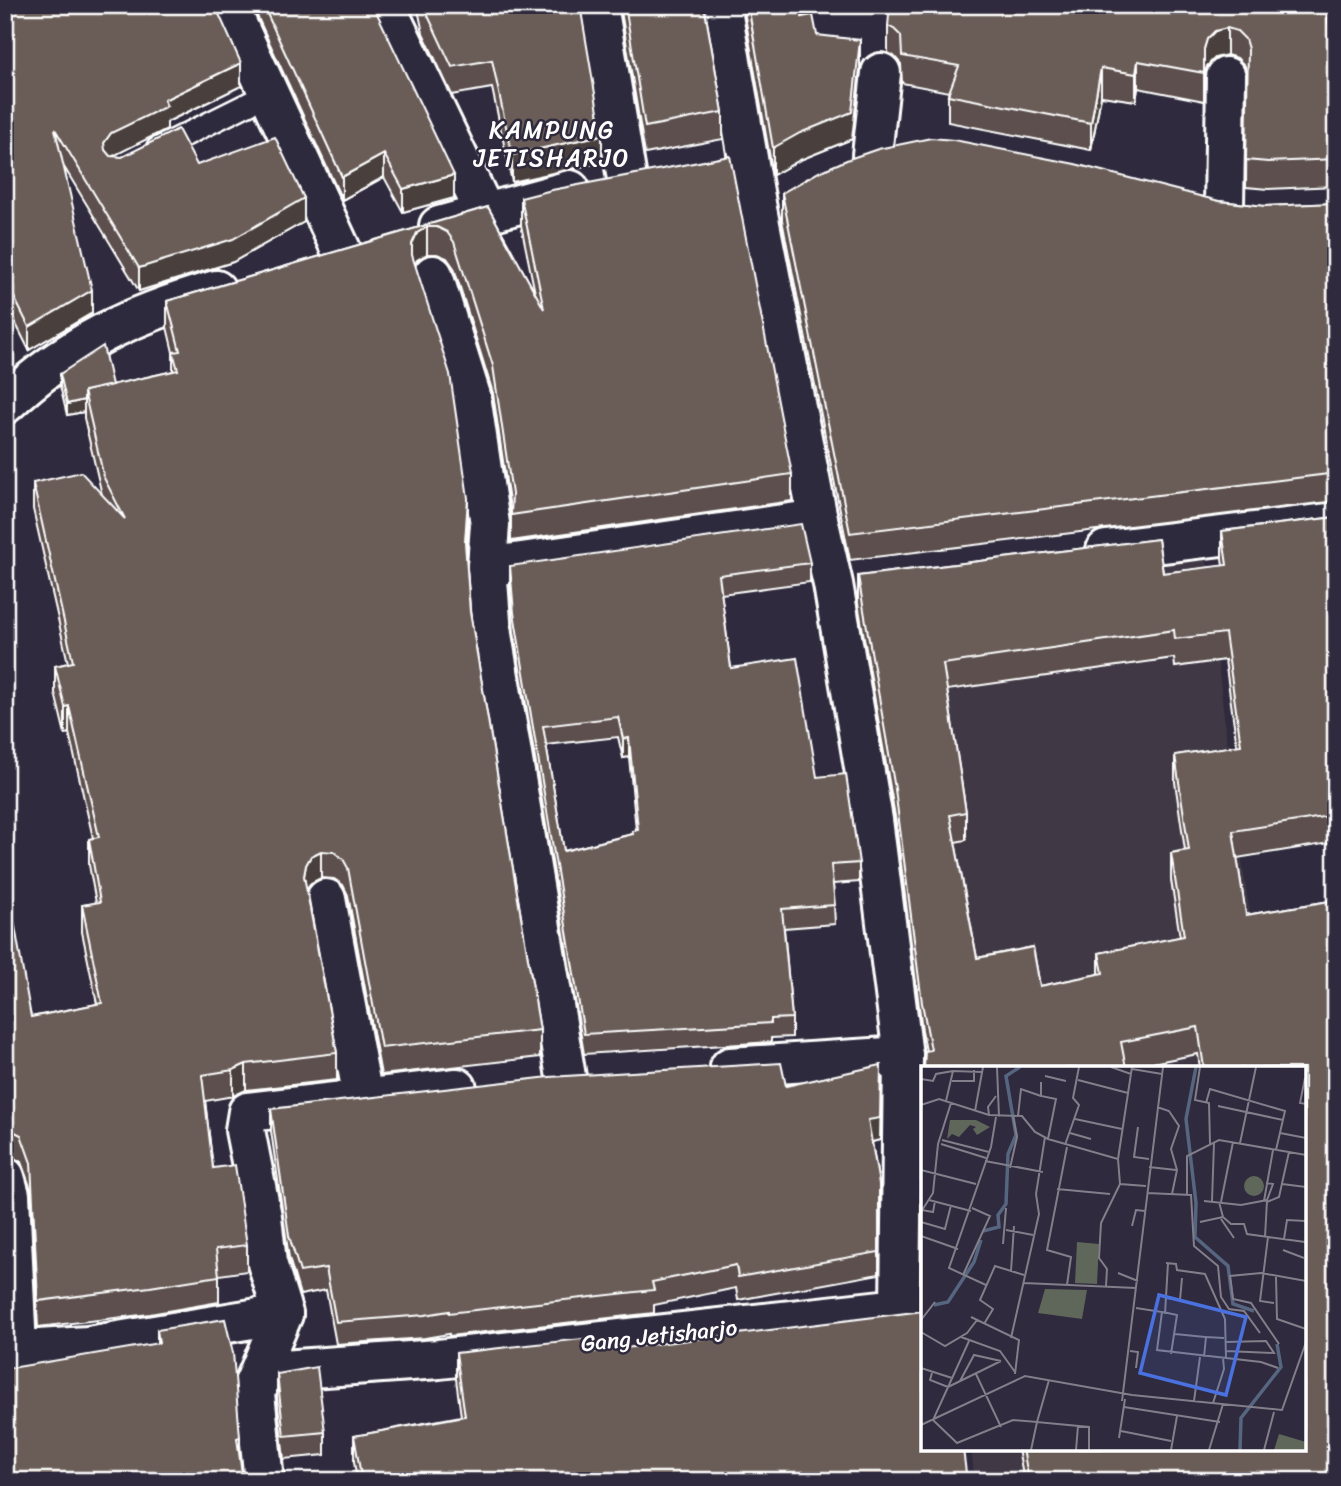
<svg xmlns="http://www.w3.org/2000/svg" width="1341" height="1486" font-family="Sriracha,sans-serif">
	<rect width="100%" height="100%" fill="#2f2a3d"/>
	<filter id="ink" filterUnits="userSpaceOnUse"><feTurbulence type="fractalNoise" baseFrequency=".0143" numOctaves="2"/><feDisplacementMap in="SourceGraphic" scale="14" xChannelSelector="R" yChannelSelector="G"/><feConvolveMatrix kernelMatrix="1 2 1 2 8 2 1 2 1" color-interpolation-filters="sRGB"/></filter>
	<g filter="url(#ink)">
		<polygon fill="#413945" points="1206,552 1234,809 1273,1065 1336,1056 1336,1481 975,1481 971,1449 1304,1449 1304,1068 923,1068 923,1110 853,613 867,592"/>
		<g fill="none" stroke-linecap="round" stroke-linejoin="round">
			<g stroke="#fff" stroke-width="26">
				<polyline id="service" points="157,149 268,94"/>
			</g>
			<g stroke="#fff" stroke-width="44">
				<g id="minor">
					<polyline points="385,5 485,213"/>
					<polyline points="598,5 627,179"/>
					<polyline points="229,7 342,252"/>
					<polyline points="872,155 881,73"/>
					<polyline points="1224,207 1226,77"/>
					<polyline points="439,226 570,190"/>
					<polyline points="433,275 471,396 490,524 487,567 818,519"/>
					<path d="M5,404C71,342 131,315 216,290"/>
					<polyline points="1106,550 1336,522"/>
					<polyline points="487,567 492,635 566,1077"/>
					<polyline points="326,899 363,1098"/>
					<polyline points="730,1067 903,1056"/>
					<polyline points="5,1177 10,1195 17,1350"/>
					<polyline points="5,1351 88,1346 283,1314"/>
					<polyline points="254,1384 283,1314 267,1263 262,1217 245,1130 248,1112 457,1088"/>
					<polyline points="264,1481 254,1384 282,1370 439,1359 900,1308 903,1056 873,820 833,584 818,519 757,209 721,5"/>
				</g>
			</g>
			<use href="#service" stroke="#2f2a3d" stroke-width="21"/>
			<use href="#minor" stroke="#2f2a3d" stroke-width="38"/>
		</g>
		<g fill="#5b504d" stroke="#fff" stroke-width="2" fill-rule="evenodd">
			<polygon points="5,5 241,86 167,122 167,129 112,156 197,165 304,222 233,262 139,291 64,167 92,313 29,350 5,302"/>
			<polygon points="252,5 373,5 454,198 403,212 384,177 342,200"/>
			<polygon points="417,5 580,5 602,162 512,182 492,88 452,95 423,33"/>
			<polygon points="620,5 704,5 723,112 723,139 645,154"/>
			<polygon points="743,5 805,5 804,17 817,35 860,68 852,139 800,160 773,175"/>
			<polygon points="1326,5 1333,61 1336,61 1336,186 1268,189 1246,187 1247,75 1245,66 1237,58 1227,55 1215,58 1207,66 1204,77 1204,101 1138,88 1136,101 1101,96 1091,150 948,122 948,95 949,92 902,83 901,64 894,56 888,53 888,26"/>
			<polygon points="782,193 1219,201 1265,206 1336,203 1336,501 850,560 782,220"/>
			<polygon points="521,198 792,474 792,501 511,541 511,515 493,393 454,268 447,258 437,254 427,254 417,260 415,264 468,525 466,554 470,612 540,1030 540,1057 381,1075 348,895 343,885 334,879 321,878 311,883 307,889 337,1053 337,1080 246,1090 233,1096 205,1101 213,1168 247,1245 247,1271 219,1275 219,1302 150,1314 38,1327 31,1189 21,1162 11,1156 5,1156 5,913 31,1017 97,1004 82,932 82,905 96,903 89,865 89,839 93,838 69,733 65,734 55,693 55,666 68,663 33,509 33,483 102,495 84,418 84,412 67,415 60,386 60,374 112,385 173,371 173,352 167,327 167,301 488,207 535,293 521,225"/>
			<path d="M1336,517V842L1237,858L1246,915L1336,900V1481H1024L1018,1449H1304V1068H1200L1198,1054L1127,1068H924L925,1051H926L922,1030L895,816L858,603V576L1158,539L1163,573L1223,566L1222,558V531ZM1174,658L1175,667L1225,660L1237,746L1175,755V782L1185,850L1171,853V880L1180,937L1099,953V974L1040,986L1033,947L977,958L955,842L966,840V812L947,690Z"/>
			<path d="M810,563V582L721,594L731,668L817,777L859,863V882L833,884L835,924L784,928L792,1018V1037L771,1038V1042L584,1054L514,632L510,586V566ZM618,737L623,758L629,757L636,830L632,834L564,851L546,745Z"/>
			<polygon points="786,1086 880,1140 872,1142 879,1184 879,1274 738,1300 736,1288 654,1305 654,1313 449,1336 449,1334 425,1338 336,1344 326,1290 300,1295 289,1258 271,1131 271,1109"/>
			<polygon points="157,1330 240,1437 240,1461 157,1343"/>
			<polygon points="593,1352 967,1481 357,1481 354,1462 354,1436 461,1416 456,1379 456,1353"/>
			<polygon points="277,1374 325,1432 325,1455 284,1459 277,1397"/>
		</g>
		<g fill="#4a413e" stroke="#fff" stroke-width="2">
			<polygon points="803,5 805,5 802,45 802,17"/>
			<polygon points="1227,28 1227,55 1215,58 1207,66 1204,77 1204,101 1204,49 1207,39 1215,31"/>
			<polygon points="860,40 860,68 852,139 800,160 773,175 773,148"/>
			<polygon points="1138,61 1138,88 1136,101 1136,74"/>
			<polygon points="241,63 241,86 167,122 167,129 111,157 104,166 104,143 111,133 164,100"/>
			<polygon points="1101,68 1101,96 1091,150 1091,123"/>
			<polygon points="602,135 602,162 512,182 512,155"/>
			<polygon points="384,154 384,177 342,200 342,177"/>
			<polygon points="454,175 454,198 403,212 403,189"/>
			<polygon points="304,198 304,222 233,262 139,291 139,268"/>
			<polygon points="427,227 427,254 417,260 412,271 412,244 417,233"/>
			<polygon points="92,290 92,313 29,350 29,327"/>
			<polygon points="84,400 84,412 67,415 67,404"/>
			<polygon points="468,498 468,525 465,569 465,542"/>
			<polygon points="69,706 69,733 65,734 65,707"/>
			<polygon points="629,738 629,757 623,758 623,739"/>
			<polygon points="321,851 321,878 311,883 306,891 304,876 306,865 311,856"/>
			<polygon points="246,1064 246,1090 233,1096 233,1070"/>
			<polygon points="881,1088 880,1140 868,1143 868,1120"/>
		</g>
		<g fill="#6a5d59" stroke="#fff" stroke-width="2" fill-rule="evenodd">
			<polygon points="5,5 215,5 241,63 164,100 167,106 111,133 104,143 105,150 110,156 122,157 178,129 197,165 275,137 304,198 233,239 139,268 55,129 92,290 29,327 5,279"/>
			<polygon points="263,5 373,5 454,175 403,189 384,154 342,177"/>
			<polygon points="423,5 580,5 602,135 512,155 492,60 452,67"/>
			<polygon points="625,5 704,5 723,112 645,127"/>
			<polygon points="748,5 803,5 802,17 813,15 817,35 860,40 852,112 800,133 773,148"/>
			<polygon points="890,5 1326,5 1333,61 1336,61 1336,159 1268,162 1246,160 1248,49 1245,39 1237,31 1227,28 1215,31 1207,39 1204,49 1204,73 1138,61 1136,74 1101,68 1091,123 948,95 959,66 902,56 901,36 894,29 888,26"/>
			<polygon points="931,138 954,140 1075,164 1219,201 1265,206 1336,203 1336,473 850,533 782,193 819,172 849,159 878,149"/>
			<polygon points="730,156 792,474 511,515 512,494 493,366 454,242 447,232 437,227 427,227 417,233 412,244 412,255 450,374 468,498 465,542 470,612 540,1030 381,1048 348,868 343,859 334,852 321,851 311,856 306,865 304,876 337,1053 246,1064 233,1070 202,1075 213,1168 235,1165 247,1245 216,1249 219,1276 150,1287 38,1301 31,1163 21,1135 11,1130 5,1129 5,913 7,922 14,921 31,1017 102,1003 82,905 100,902 89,839 99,837 69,706 65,707 55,666 73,662 33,483 81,472 125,519 104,478 84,391 178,370 173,352 180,351 167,301 488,207 544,309 521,198 552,190"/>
			<polygon points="103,346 112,385 84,391 84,400 67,404 60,374"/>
			<path d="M1336,517V815L1233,831L1246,915L1336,900V1481H1029L1023,1449H1304V1068H1204L1198,1027L1121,1042L1126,1068H924L925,1051L931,1050L922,1003L895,789L858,576L1158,539L1163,573L1227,565L1222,531ZM1174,630L1175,639L1225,633L1241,745L1175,755L1189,850L1171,853L1184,936L1099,953L1103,973L1040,986L1033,947L977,958L950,815L966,812L943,664Z"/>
			<path d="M801,524L810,563L719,575L731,668L797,658L817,777L846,774L859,863L831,865L835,905L782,909L792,1018L771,1019V1023L584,1034L514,613L510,566ZM618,717L623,739L629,738L638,830L632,831L633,834L564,851L543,726Z"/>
			<polygon points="781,1063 786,1086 881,1065 880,1118 868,1120 879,1184 879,1252 738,1277 736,1265 652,1282 654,1290 449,1313 449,1311 425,1315 336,1322 326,1268 300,1272 289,1236 271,1109 549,1077"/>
			<polygon points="923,1311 923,1449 963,1449 967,1481 362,1481 354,1436 465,1416 456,1353 591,1338 593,1352"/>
			<polygon points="225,1319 233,1353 240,1437 237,1438 243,1481 5,1481 5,1369 159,1343 157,1330"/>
			<polygon points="317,1367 325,1432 284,1436 277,1374"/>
		</g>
	</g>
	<g text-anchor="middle" stroke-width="5" stroke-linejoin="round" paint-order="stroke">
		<g font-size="23" fill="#fff" stroke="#2f2a3d">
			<text transform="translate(659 1335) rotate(-6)" y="8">Gang Jetisharjo</text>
		</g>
		<g font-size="24" letter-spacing="2" fill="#fff" stroke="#2f2a3d">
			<text x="552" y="138">KAMPUNG<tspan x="552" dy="28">JETISHARJO</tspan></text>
		</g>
	</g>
	<g transform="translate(921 1066)">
		<rect width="385" height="385" fill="#2f2a3d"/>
		<path d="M29,54H55L69,61L56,69L52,63L55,61L49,59L38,71L31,68L26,73ZM323 120a10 10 0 1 1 20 0a10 10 0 1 1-20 0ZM156,176L178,178L176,218L154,217ZM124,223L166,224L161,253L117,247ZM358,368L385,376V384H353Z" fill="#5f675a"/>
		<path fill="none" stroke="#566680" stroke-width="3.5" d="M275,1L265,53L275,137L274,171L307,200L312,238L333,245M62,165L78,161L77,149L85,138L87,88L95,69L85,10L99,1M13,239L27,236L53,196L60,174M319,384L320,352L360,301L356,278"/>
		<path fill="none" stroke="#827f8b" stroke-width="2" d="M76,1L78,51M190,1L210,8M279,1L274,34L288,37L289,78M211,3L241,8M124,10L145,15M384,12L379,37L385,38M0,13L12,15L15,8L32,5M157,14L207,27M31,15H53V4M120,16V30L135,33L127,73M25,35L32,5L61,6M285,37L289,23L364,45L355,84M0,39L18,33L68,49L101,50L114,66L127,73L197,93L199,118L225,120M297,40L362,54M236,41L248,45L258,60L250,83L256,104L251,128M54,45L62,1M68,49L67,41L75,30M97,50L100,23L120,30M154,53L201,63M217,61L213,91L228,93M149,67L170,73M359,67L385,72M21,74L68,86M319,77L335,1M20,78L65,92M144,79L158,39L152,32L158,1M146,81L126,184L150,191L146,219M197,93L211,1M64,95L122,106M228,101L255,104M89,102L96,71L92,50M0,104L55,118M361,118L385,121M136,123L189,128M226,127L270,129L273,180L297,200L300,231L308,243L323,245L339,267M266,129V90L298,74L385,89M8,134L50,145M283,135L320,139L346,134L352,118L345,117M291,135L293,77M343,135L352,84M298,136L302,151L310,158H323L326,168L384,176M300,136L312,76M346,136L358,131L368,86M1,144L12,146L14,135M0,146L12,127L17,78L30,37M300,153L313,172M0,156L24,163L30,139M279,156L302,151M385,157V193M211,160L215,144L224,145M85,164L112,169M0,170L37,183M344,171L346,135M347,171L339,235L353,237M363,173L366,154L385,155M82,178L85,142M362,184L383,192M245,197L255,198L256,204L284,208L304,253L305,292M90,205L93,160M197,207L217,215M42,209L69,150L51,142M355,211L356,253L385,263M103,217L215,222M65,219L28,202L70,81L75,51M185,220L186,203L178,192L180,157L199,118M246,232L259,234L261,212M215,242L241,246L236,284L340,296L357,302M242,246L256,249L250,288M244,248L247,197M50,251L98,274L94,308M0,254L14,236M63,258L72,243L59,234L74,200L103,209M0,266L24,280L46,267L56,254M254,268L284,271M40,271L79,285L94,306M90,272L118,148L115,128L124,71M48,275L12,354L36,377L92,354L116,356L128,314M358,278L330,237L312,233L309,210L340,207L385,215M209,285L217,286L215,302M305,285L353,287L345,275L305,276M283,291L285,271L303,272M0,302L31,312M11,307L9,314L27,321M55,308L80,361M39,315L53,289L80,295M27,321L80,295M211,329L361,344L385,276M201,335L242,1M273,335L279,291M292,337L303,303L302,292M203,341L299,356M0,359L104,310L211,329M200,365L250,375M198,372L204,333M110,384L116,356L168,361V384M155,384L157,360M250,384L256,350M288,384L302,338M343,384L353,346"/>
		<path fill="#4a71e0" fill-opacity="0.15" stroke="#4a71e0" stroke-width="3.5" d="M238,229L325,251L305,329L219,307Z"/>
		<rect width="385" height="385" fill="none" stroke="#fff" stroke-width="3.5"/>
	</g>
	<rect width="1341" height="1486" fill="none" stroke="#2f2a3d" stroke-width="28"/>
	<rect x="14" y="14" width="1313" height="1458" fill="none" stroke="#fff" stroke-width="2.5" filter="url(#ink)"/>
</svg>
